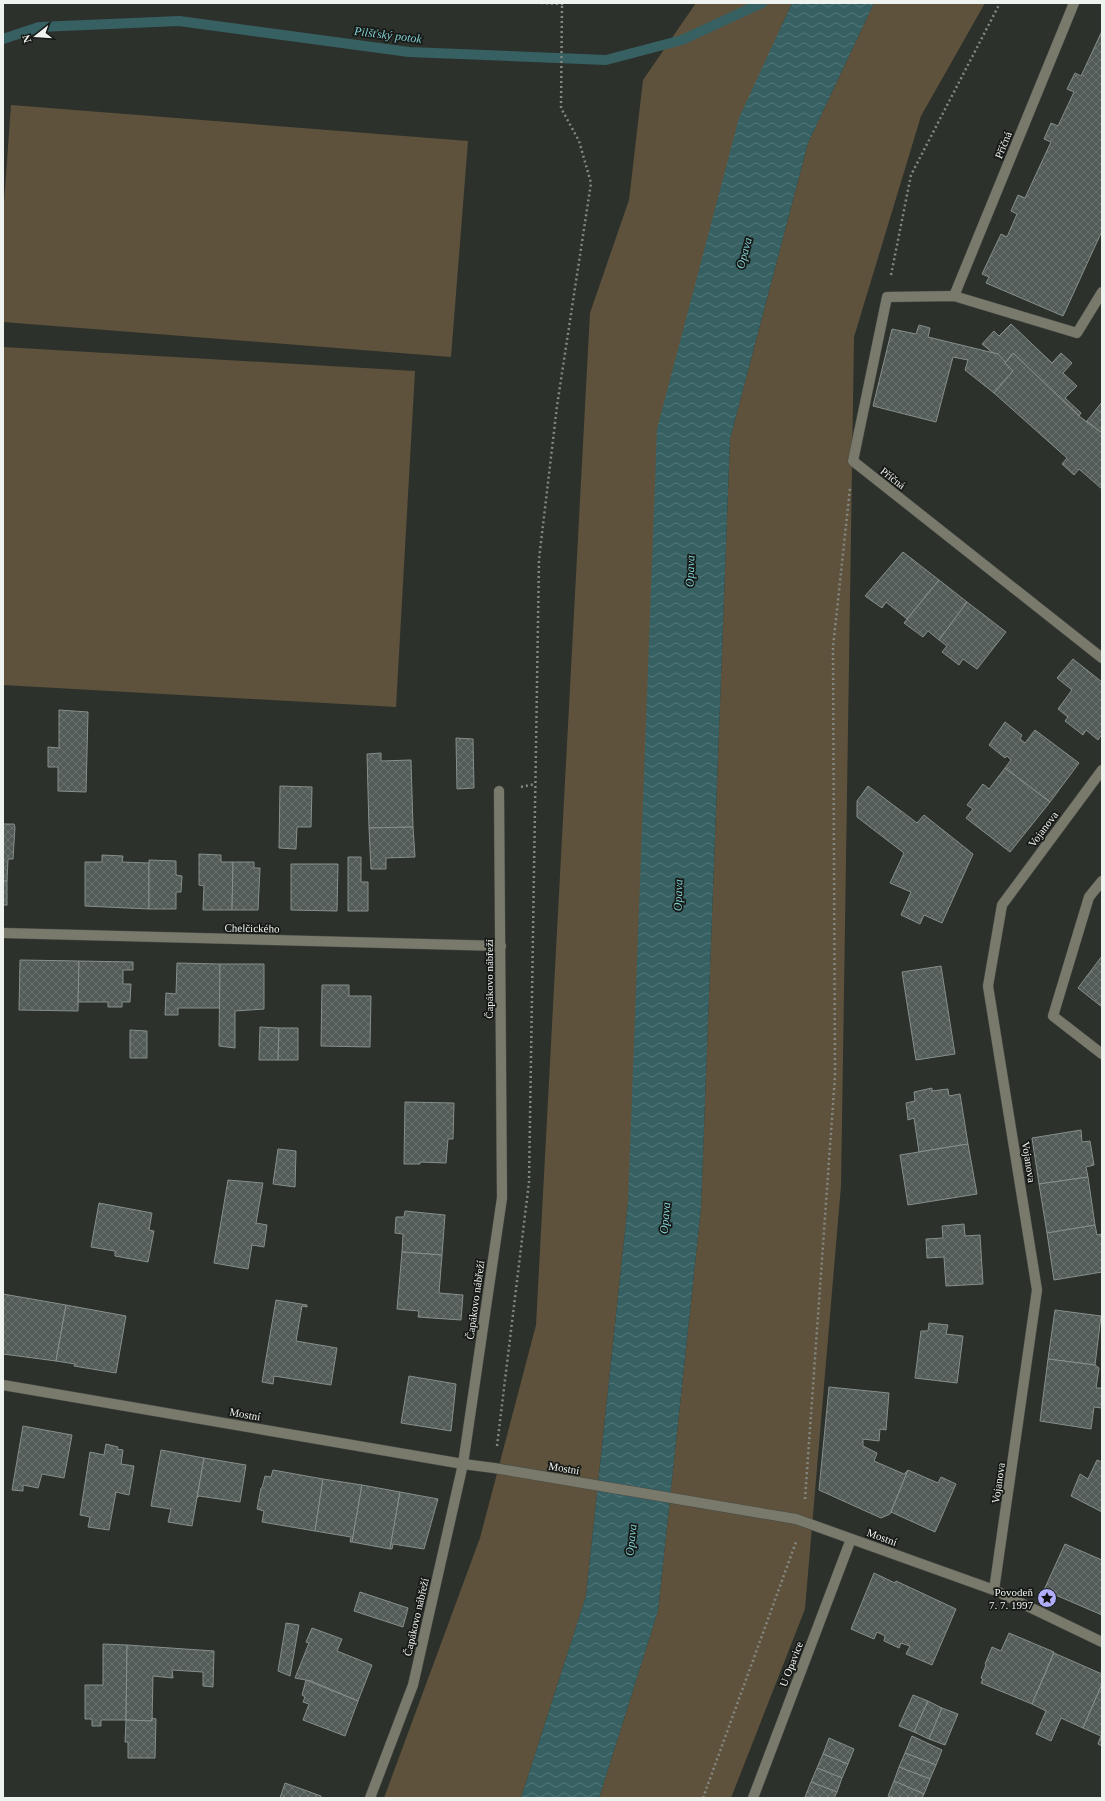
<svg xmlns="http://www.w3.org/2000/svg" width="1105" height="1801" font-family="'Times New Roman',serif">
	<defs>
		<pattern id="water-waves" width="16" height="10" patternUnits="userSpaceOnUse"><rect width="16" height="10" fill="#376062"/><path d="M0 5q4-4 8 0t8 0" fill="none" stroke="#547779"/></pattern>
		<pattern id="building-cross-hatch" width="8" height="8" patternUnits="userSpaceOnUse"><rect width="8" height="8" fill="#525b57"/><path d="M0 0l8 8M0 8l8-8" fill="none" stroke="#6b736f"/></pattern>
	</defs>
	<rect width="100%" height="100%" fill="#2d312c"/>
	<g fill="#5e523c">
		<polygon points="696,3 792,3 780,29 628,1203 586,1596 521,1798 384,1798 480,1538 536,1325 590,313 629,200 643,80"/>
		<polygon points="874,3 985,3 921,116 854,337 841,1186 805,1609 731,1798 599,1798 658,1611 701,1208 730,439 808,143"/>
		<polygon points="11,105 468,141 451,357 3,322 3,217"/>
		<polygon points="3,347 415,371 396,707 3,685"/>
	</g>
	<polygon fill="url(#water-waves)" points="792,3 874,3 808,143 730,439 701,1208 658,1611 599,1798 521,1798 586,1596 628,1203 657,429 739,118"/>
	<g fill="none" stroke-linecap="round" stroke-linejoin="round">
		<polyline stroke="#376062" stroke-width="10" points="3,39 39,27 179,21 409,52 606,60 682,40 762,3"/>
	</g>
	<g fill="url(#building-cross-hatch)" stroke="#868f8b">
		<polygon points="1102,31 1102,231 1063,316 986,283 989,277 982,274 1001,234 1007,237 1017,214 1011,211 1018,195 1025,198 1051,142 1044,139 1051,123 1058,126 1074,92 1067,89 1075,73 1081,76"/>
		<polygon points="1011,324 1052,363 1061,353 1072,363 1063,373 1077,386 1065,398 1081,413 1079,416 1013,353 1005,363 998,354 993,353 982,344 994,331 999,336"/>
		<polygon points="919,325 930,328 928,337 998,354 1013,371 994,393 965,370 968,360 953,357 936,422 873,406 892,329 916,334"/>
		<polygon points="1013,353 1079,416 1102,433 1102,489 1079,469 1074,475 1062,464 1067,458 994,393 1013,371 1005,363"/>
		<polygon points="1102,402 1102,433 1087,421"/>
		<polygon points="903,552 939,580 907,619 886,602 882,608 865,596"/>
		<polygon points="939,580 967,602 939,640 928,631 923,637 904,623"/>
		<polygon points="967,602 1006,632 977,669 963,659 959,665 942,652 947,646 939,640"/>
		<polygon points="1073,659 1102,682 1102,734 1098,740 1086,730 1083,735 1065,721 1068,717 1058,709 1072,690 1057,678"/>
		<polygon points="59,710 88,712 86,792 58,791 58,767 48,767 48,747 59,748"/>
		<polygon points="1005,722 1022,735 1020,739 1025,743 1035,730 1079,763 1050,802 1005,768 1011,760 1007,756 1005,758 989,745"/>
		<polygon points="456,738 473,739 474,788 457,789"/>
		<polygon points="381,753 381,761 411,760 413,827 369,828 367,754"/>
		<polygon points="1005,768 1050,802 1010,852 966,818 973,809 967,805 983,784 989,789"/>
		<polygon points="280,786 312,787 311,827 297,827 296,849 279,848"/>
		<polygon points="868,786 917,823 924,815 973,854 942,923 924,915 920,924 901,915 911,892 890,883 904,853 857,817 857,801"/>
		<polygon points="3,824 14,824 15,827 13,859 8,859 7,881 3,881"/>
		<polygon points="413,827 415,857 386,858 386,869 371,869 369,828"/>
		<polygon points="199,854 221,855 221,862 233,862 232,910 203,910 204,886 199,885"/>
		<polygon points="102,855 123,856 122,862 149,863 149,909 85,906 85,862 102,862"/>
		<polygon points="348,857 361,857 361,882 368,882 368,911 348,911"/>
		<polygon points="149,860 176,861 176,875 182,876 181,892 176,892 176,909 149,909"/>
		<polygon points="233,862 254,862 254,868 260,868 258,910 232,910"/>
		<polygon points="291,864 338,864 337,911 291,910"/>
		<rect x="3" y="881" width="4" height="24"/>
		<polygon points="1102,956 1102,1007 1078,988"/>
		<polygon points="20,960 79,961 78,1011 19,1010"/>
		<polygon points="79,961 133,962 133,970 123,970 123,984 131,984 130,1002 122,1002 122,1007 108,1007 108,1002 78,1002"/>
		<polygon points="177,963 220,964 220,1008 178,1008 178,1015 165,1015 166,993 176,994"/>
		<polygon points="220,964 264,964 264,1009 235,1011 235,1048 219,1046"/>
		<polygon points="941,966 955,1054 916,1060 902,972"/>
		<polygon points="322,985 349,985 349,996 371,996 370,1047 321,1046"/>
		<polygon points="260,1027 279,1028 278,1060 259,1060"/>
		<polygon points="279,1028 298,1028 298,1060 278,1060"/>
		<polygon points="130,1030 147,1031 147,1058 130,1058"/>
		<polygon points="932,1088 932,1091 948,1089 949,1096 960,1094 968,1144 919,1152 914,1118 908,1120 906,1103 915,1101 914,1092"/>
		<polygon points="405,1102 454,1103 453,1139 448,1139 446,1163 420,1162 420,1164 404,1164"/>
		<polygon points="1081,1130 1082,1142 1090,1141 1094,1165 1086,1167 1088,1177 1039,1184 1032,1138"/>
		<polygon points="968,1144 977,1194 908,1205 900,1155"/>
		<polygon points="278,1149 296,1151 295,1187 273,1184"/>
		<polygon points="1088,1177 1095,1225 1047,1233 1039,1184"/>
		<polygon points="228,1180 263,1183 256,1223 267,1225 264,1247 252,1245 248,1269 214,1263"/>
		<polygon points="99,1203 152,1213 149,1230 154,1231 148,1262 115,1256 115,1251 91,1247"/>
		<polygon points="405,1211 445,1215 442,1255 402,1252 403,1234 395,1233 396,1217 404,1217"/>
		<polygon points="964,1224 965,1236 980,1235 983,1284 946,1286 944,1257 927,1258 926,1239 943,1238 942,1226"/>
		<polygon points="1095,1225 1097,1235 1102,1234 1102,1272 1054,1280 1047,1233"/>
		<polygon points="402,1252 442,1255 439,1293 463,1295 461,1320 418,1317 419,1311 397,1309"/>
		<polygon points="3,1294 66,1305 56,1361 3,1354"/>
		<polygon points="276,1300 307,1305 307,1307 302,1306 296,1341 337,1348 331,1385 274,1376 273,1384 262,1382"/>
		<polygon points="66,1305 126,1316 116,1373 74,1366 75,1364 56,1361"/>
		<polygon points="1055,1310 1101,1316 1095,1365 1048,1359"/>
		<polygon points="929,1323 948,1325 946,1334 963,1336 957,1383 915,1378 921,1331 928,1331"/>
		<polygon points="1048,1359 1095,1365 1099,1368 1096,1388 1102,1388 1102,1408 1094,1407 1091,1429 1040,1421"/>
		<polygon points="409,1376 456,1384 451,1431 401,1423"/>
		<polygon points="829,1387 889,1393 886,1430 880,1429 879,1441 863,1439 863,1446 877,1453 874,1461 904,1474 908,1470 890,1514 881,1518 819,1490"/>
		<polygon points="23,1426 72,1435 64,1478 42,1474 38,1488 23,1485 23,1491 12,1490"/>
		<polygon points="106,1444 118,1447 117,1449 123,1450 121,1464 134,1466 129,1495 116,1492 109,1530 88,1527 90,1517 80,1515 90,1452 104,1455"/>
		<polygon points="161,1450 204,1458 192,1526 168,1522 171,1509 151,1506"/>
		<polygon points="204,1458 246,1465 240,1502 199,1496 197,1498"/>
		<polygon points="1097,1460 1102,1462 1102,1512 1071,1496 1080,1474 1088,1479"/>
		<polygon points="273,1470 323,1479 315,1531 262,1522 264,1511 257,1509 261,1488 262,1488 265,1476 271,1477"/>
		<polygon points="908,1470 938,1483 941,1477 956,1484 935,1532 891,1512"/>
		<polygon points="323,1479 362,1485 352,1542 350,1542 351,1537 315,1531"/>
		<polygon points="362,1485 400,1492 390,1549 352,1542"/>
		<polygon points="400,1492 438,1499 424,1549 393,1544 392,1549 390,1549"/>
		<polygon points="1065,1544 1102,1560 1102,1615 1044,1590"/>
		<polygon points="874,1573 895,1583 896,1581 956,1609 932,1665 906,1654 910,1646 901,1643 899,1648 884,1641 885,1636 877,1632 874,1639 851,1629"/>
		<polygon points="360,1592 408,1608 403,1627 354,1611"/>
		<polygon points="286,1623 299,1625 290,1676 278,1671"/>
		<polygon points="312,1628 342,1639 337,1651 372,1665 358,1701 311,1681 295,1678 309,1643 306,1642"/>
		<polygon points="1009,1633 1054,1652 1032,1704 981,1683 983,1679 981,1678 986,1665 985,1664 992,1647 1001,1651"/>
		<polygon points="103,1644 127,1645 126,1720 101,1720 101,1726 92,1726 92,1719 85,1719 85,1685 103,1685"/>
		<polygon points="127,1645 214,1651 213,1687 203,1686 203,1672 172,1670 173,1678 153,1676 152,1721 126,1720"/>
		<polygon points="1054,1653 1102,1674 1102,1684 1083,1728 1061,1718 1051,1741 1036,1734 1046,1711 1032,1704"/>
		<polygon points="306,1680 358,1701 345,1736 303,1720 309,1704 303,1702 305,1697 302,1695"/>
		<polygon points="1102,1684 1102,1746 1098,1744 1101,1736 1083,1728"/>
		<polygon points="913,1695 928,1701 914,1732 899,1726"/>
		<polygon points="928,1701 942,1708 929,1739 914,1732"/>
		<polygon points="942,1708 958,1714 945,1745 929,1739"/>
		<polygon points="152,1718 156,1719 155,1758 128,1758 128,1742 125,1742 126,1720 152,1721"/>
		<polygon points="912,1736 942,1750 936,1765 905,1753"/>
		<polygon points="829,1738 854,1749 848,1764 823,1754"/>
		<polygon points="905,1753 936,1765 930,1779 899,1767"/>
		<polygon points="823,1754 848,1764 842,1778 817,1768"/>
		<polygon points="899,1767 930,1779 924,1794 894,1781"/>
		<polygon points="817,1768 842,1778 837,1792 811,1782"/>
		<polygon points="894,1781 924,1794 922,1798 894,1798 888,1796"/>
		<polygon points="811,1782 837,1792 834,1798 805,1797"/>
		<polygon points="285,1783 321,1796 321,1798 280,1798"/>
	</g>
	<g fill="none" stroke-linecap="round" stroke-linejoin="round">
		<g stroke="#484c47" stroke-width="11">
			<g id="minor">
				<polyline points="1102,292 1077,333 954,296 887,297 853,461 1102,658"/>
				<polyline points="954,296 1074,3"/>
				<polyline points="1102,881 1089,897 1053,1016 1102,1054"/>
				<polyline points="3,933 501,946"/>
				<polyline points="3,1385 463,1464 494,1468 796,1519 994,1590 1102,1642"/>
				<polyline points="994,1590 1037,1290 988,986 1002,905 1102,770"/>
				<polyline points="370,1798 413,1685 463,1464 502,1198 499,791"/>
				<polyline points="753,1798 851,1539"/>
			</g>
		</g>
		<g stroke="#848883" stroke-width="2.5" stroke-dasharray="2 3" stroke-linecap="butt">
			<polyline points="541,3 562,4 565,3"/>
			<polyline points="891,275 911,175 1000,3"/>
			<polyline points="521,787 535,784"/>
			<polyline points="497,1446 529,1182 539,559 557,406 591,183 579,141 561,108 562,4"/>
			<polyline points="805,1499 835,1076 833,647 850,488"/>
			<polyline points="703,1798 796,1542"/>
		</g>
		<use href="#minor" stroke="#797a6c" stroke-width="10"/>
	</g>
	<defs>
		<g id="sight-disc" transform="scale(1)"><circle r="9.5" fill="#b0adfa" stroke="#161916"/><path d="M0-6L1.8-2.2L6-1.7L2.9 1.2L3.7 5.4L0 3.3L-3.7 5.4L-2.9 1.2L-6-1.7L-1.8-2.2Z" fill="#111"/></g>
	</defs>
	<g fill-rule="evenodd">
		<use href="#sight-disc" x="1047" y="1598"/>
	</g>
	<g text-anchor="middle" stroke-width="3.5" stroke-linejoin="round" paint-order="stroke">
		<g font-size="11" fill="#eff3ef" stroke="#161916">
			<text transform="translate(1003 145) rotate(-68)" y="4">Příčná</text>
			<text transform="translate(893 478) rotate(38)" y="4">Příčná</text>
			<text transform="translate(1043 829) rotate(-53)" y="4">Vojanova</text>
			<text transform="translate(252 928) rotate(1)" y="4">Chelčického</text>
			<text transform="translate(489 979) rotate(-90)" y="4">Čapákovo nábřeží</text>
			<text transform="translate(1029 1162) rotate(81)" y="4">Vojanova</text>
			<text transform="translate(475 1300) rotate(-82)" y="4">Čapákovo nábřeží</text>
			<text transform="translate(245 1414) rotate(10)" y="4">Mostní</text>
			<text transform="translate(564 1468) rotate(9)" y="4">Mostní</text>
			<text transform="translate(998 1483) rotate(-82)" y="4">Vojanova</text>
			<text transform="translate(882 1537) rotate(20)" y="4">Mostní</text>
			<text transform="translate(416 1617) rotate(-77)" y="4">Čapákovo nábřeží</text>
			<text transform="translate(791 1664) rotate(-69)" y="4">U Opavice</text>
		</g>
		<g font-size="11" fill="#eff3ef" stroke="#161916" text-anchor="end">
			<text x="1033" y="1596">Povodeň<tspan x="1033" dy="13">7. 7. 1997</tspan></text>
		</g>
		<g font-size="12" font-style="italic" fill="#81ced1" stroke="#161916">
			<text transform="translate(388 35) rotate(7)" y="4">Pilšťský potok</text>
			<text transform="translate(744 253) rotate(-75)" y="4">Opava</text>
			<text transform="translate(690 571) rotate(-88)" y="4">Opava</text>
			<text transform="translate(678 895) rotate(-88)" y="4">Opava</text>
			<text transform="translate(665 1218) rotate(-85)" y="4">Opava</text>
			<text transform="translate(631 1540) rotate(-84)" y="4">Opava</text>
		</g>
	</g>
	<rect width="1105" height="1801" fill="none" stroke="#eff3ef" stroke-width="8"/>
	<g transform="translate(36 36) rotate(253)" stroke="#161916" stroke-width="3" paint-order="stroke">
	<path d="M0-3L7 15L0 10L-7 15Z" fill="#eff3ef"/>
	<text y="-6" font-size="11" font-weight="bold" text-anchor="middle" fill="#eff3ef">N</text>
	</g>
</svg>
